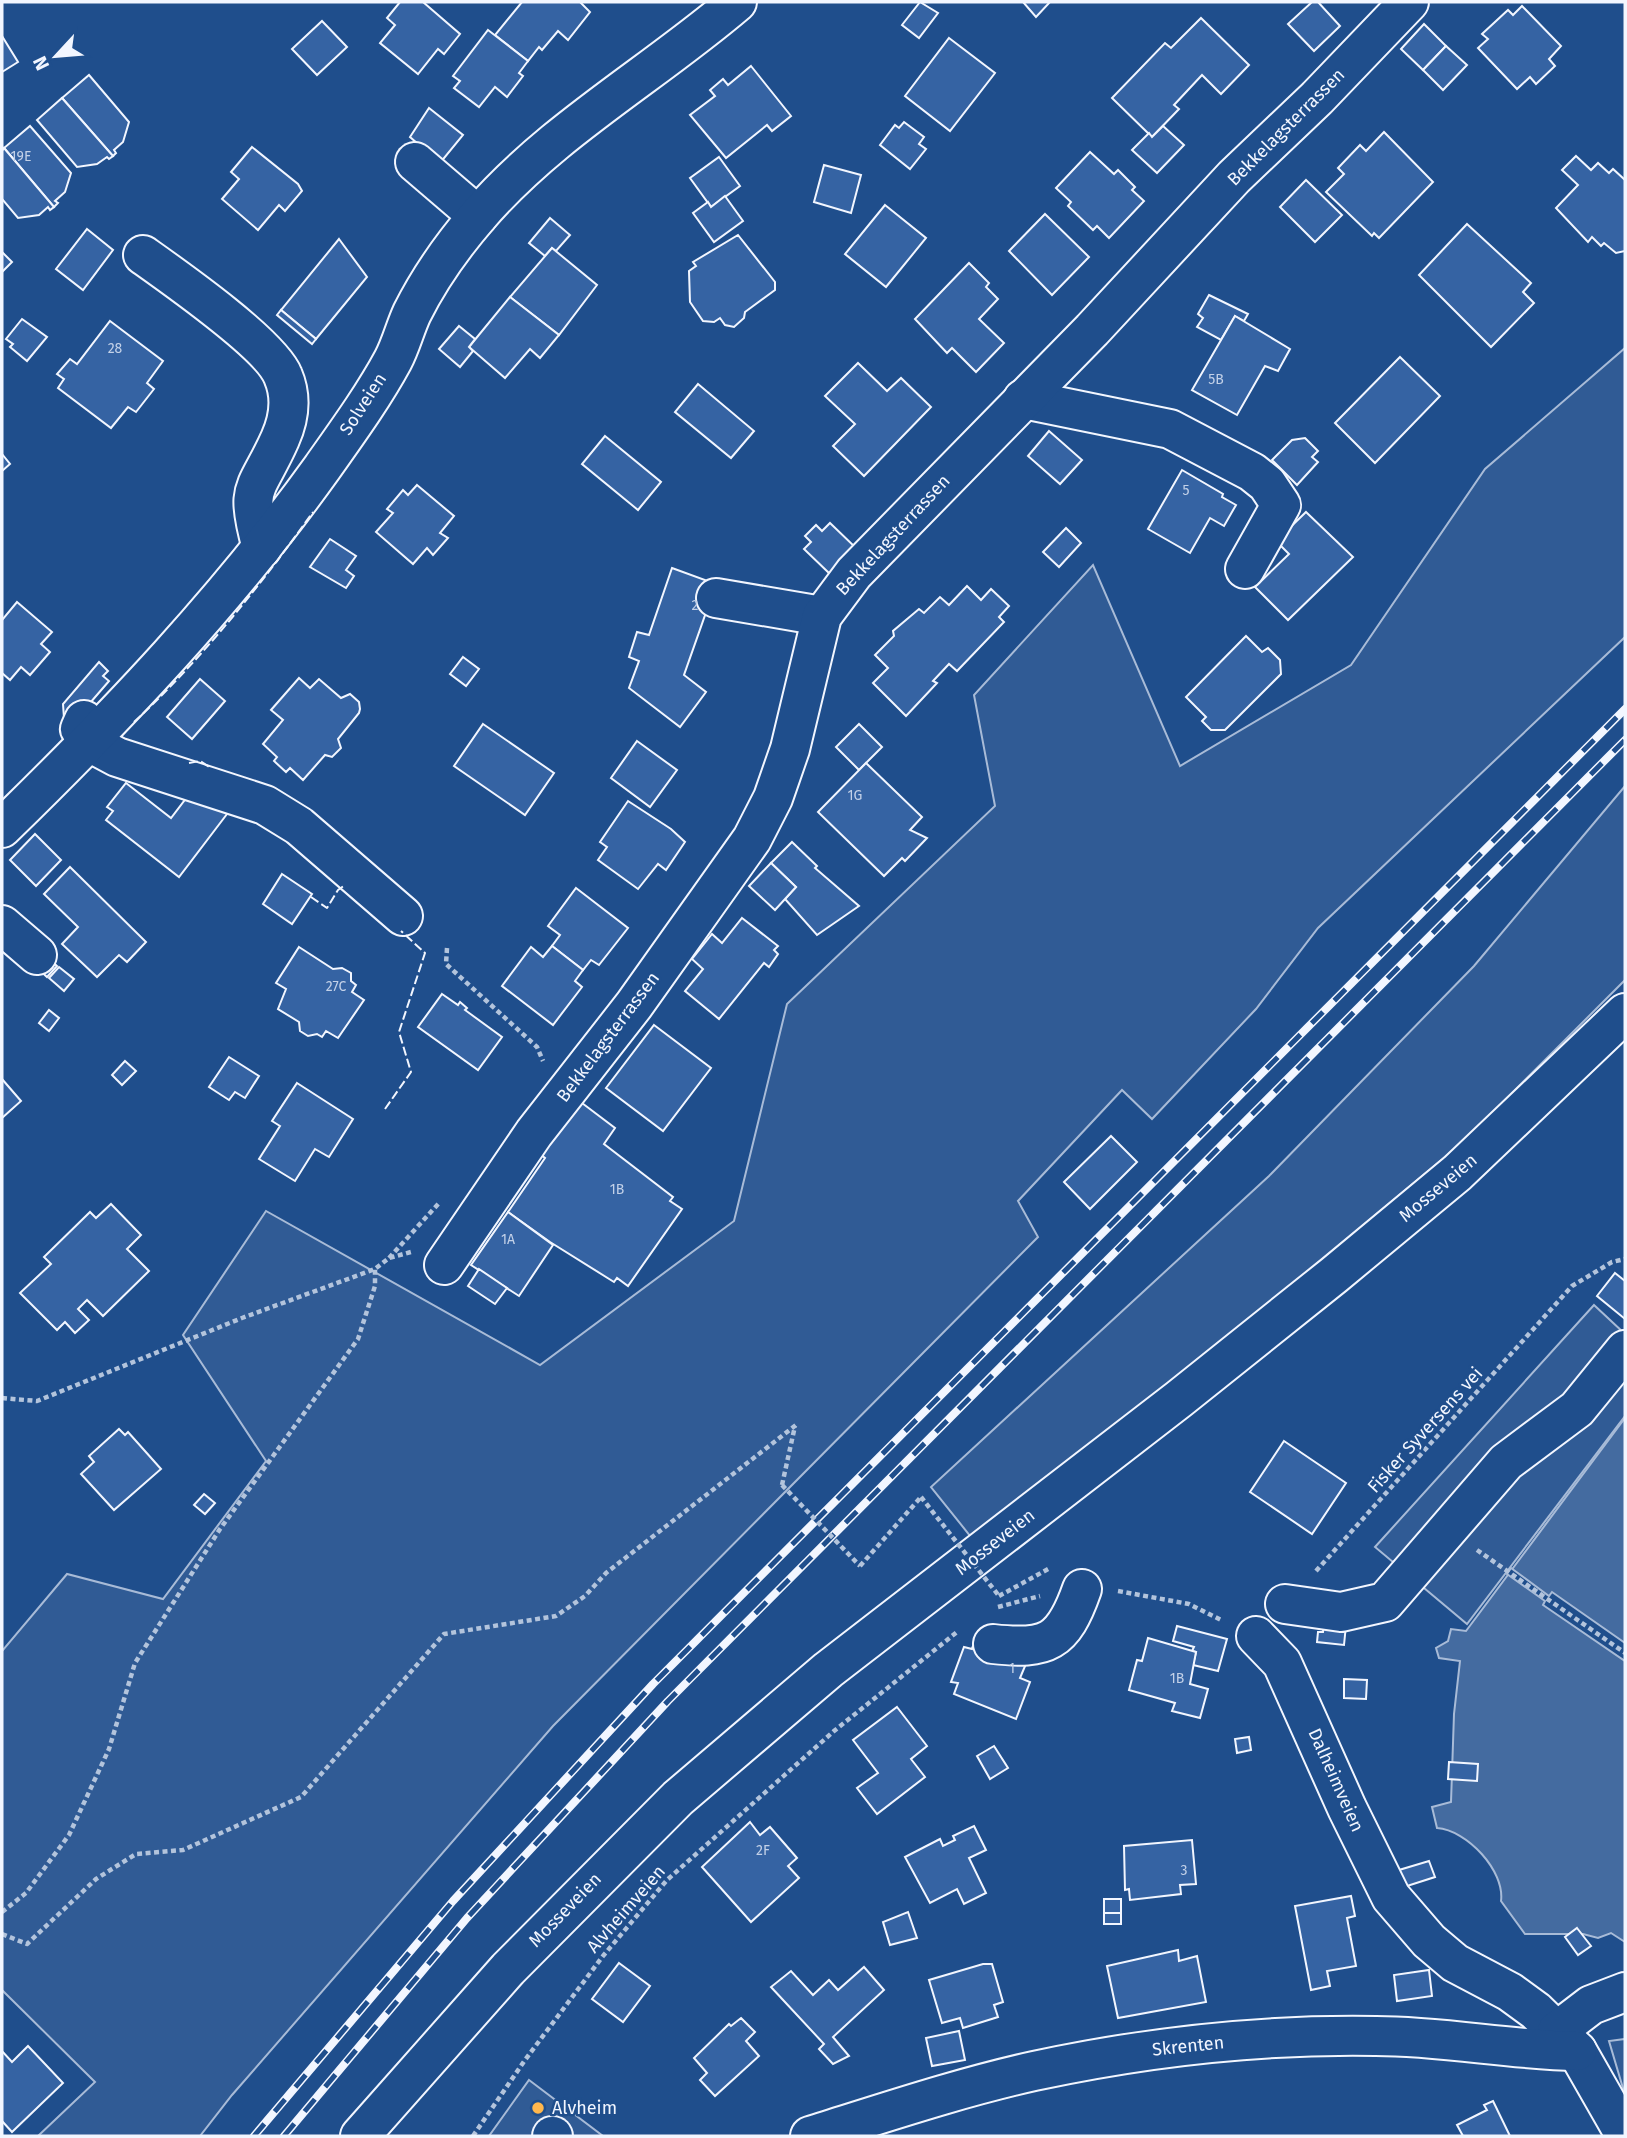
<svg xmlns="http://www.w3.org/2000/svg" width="1627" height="2138" font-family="'Fira Sans',sans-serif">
	<rect width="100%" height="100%" fill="#1f4e8c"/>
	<g fill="#305b95" stroke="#a8bbd7" stroke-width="2">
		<polygon points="1625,348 1625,637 1318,928 1256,1009 1152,1119 1122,1090 1018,1201 1038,1237 553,1726 232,2095 200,2136 38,2136 95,2082 2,1990 2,1651 67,1574 163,1599 266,1461 183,1335 266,1211 540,1365 734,1221 787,1004 995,806 974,695 1093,565 1180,766 1351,665 1485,469"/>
		<polygon points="1625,786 1625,980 1464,1141 1200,1362 971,1537 931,1487 1269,1176 1474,966"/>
		<polygon points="1594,1305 1625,1334 1625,1416 1467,1624 1375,1547"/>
		<polygon points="1625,2039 1625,2095 1609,2041"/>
		<polygon points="529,2080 603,2136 489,2136"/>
	</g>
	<path fill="#446ba0" stroke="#a8bbd7" stroke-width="2" d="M1625,1418V1942L1611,1933L1598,1938L1583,1934H1525L1501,1901C1505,1871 1467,1830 1437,1828L1432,1807L1451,1802L1454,1714L1460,1661L1439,1658L1436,1648L1448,1641L1451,1629L1466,1631Z"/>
	<polygon fill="#1f4e8c" stroke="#a8bbd7" stroke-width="2" points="1511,1568 1549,1596 1552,1592 1625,1643 1625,1661 1543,1605 1545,1601 1507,1574"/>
	<g fill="#3563a3" stroke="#f2f6ff" stroke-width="2">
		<polygon points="400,2 423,2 460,34 444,54 438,49 418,74 380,43 395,25 387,18"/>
		<polygon points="522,2 580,2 590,12 568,40 558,31 542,50 539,47 528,61 495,35"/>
		<polygon points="920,2 938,13 919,38 902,25"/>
		<polygon points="1023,2 1050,2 1036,17"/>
		<polygon points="1312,2 1318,2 1340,26 1314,51 1288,24"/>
		<polygon points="1522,6 1561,46 1549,59 1555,66 1536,84 1530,77 1517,89 1478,48 1488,39 1482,34 1508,10 1513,15"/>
		<polygon points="1201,18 1249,65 1221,94 1202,75 1174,105 1179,109 1152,137 1112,98 1165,43 1171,48"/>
		<polygon points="322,21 347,47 317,75 292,49"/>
		<polygon points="1424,24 1446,46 1423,70 1401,49"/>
		<polygon points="488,30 528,61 519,73 523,76 507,97 495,87 479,107 454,88 460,81 453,76"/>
		<polygon points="2,36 18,62 2,72"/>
		<polygon points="949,38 995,73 950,131 905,96"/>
		<polygon points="1446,46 1467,65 1443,90 1423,70"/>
		<polygon points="751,66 791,116 772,131 767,125 726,158 690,115 715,96 710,90 723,79 728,85"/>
		<polygon points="89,75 129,122 123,142 114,150 116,153 113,156 62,98"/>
		<polygon points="62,98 113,156 109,159 107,157 97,164 77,167 37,120"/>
		<polygon points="429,108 463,135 440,163 410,137"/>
		<polygon points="904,122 924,137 919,144 926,149 910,169 880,145 895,125 899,128"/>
		<polygon points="30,126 71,173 65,192 55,201 58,203 54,207 4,148"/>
		<polygon points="1163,126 1184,145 1157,173 1132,150 1149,133 1152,137"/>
		<polygon points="1384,132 1433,182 1379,238 1374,233 1372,236 1326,192 1344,174 1338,168 1360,145 1366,151"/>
		<polygon points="252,147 298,184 302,191 285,211 279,205 258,230 222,199 239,179 231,172"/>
		<polygon points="4,148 54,207 50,210 48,207 39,215 18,218 2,199 2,151"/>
		<polygon points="1090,152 1114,174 1118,170 1135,187 1132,190 1144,201 1109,238 1097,226 1093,230 1068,206 1071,202 1056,188"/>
		<polygon points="1576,156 1591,170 1598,163 1609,173 1613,169 1625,180 1625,251 1616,253 1604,243 1601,246 1592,237 1588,242 1556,208 1578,185 1562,170"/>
		<polygon points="719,157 740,186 711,207 690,178"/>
		<polygon points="824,165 861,175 851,213 814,202"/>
		<polygon points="1306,180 1342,215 1315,242 1280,207"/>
		<polygon points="725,196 743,221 714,242 693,213 708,202 711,207"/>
		<polygon points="885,205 926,238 886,287 845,254"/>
		<polygon points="1045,214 1089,257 1052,295 1009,251"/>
		<polygon points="550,218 570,235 556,251 552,248 545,256 529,243"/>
		<polygon points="1467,224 1531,283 1523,292 1534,303 1491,347 1419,275"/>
		<polygon points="87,229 113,250 83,290 56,269"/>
		<polygon points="738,235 775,282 775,290 745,312 744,318 734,327 725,325 720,318 714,322 703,321 690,302 689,271 696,266 693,262"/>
		<polygon points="339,239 367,277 316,339 281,310"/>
		<polygon points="552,248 597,285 559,335 510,297"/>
		<polygon points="2,252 12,262 2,272"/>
		<polygon points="969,263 989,283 986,287 998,299 979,319 1004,343 976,372 952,348 947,353 915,319"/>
		<polygon points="1209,295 1248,314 1244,321 1235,316 1221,340 1197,327 1203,318 1198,314"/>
		<polygon points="510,297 559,335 540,358 530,349 505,378 469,347"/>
		<polygon points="281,310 316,339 312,344 277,315"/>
		<polygon points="1235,316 1290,349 1278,371 1265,366 1237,415 1192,390"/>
		<polygon points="22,319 47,337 27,361 10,347 13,344 6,339"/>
		<polygon points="110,321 163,361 147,383 154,389 136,412 128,407 111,428 58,388 64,379 57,374 70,359 77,364"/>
		<polygon points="459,326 475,339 469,347 473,351 460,367 439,349"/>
		<polygon points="1400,357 1440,396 1375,463 1335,423"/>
		<polygon points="858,363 887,391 901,378 931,407 864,476 833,446 855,424 825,396"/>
		<polygon points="698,384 754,431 731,458 675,412"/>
		<polygon points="1049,431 1082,460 1060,484 1028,456"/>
		<polygon points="605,436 661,482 638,510 582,464"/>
		<polygon points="1305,438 1318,451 1312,457 1318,462 1297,485 1272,460 1292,440"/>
		<polygon points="2,454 10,464 2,471"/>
		<polygon points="1182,470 1223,494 1222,497 1236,505 1224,526 1210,518 1190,553 1148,529"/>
		<polygon points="417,485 454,516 440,533 448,538 433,555 427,548 413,564 376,532 393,513 387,509 403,490 408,495"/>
		<polygon points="1306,512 1353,557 1288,620 1255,587 1289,554 1276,541"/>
		<polygon points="830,523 856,548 831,575 804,549 811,542 805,536 816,525 822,531"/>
		<polygon points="1066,528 1081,543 1059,567 1043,552"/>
		<polygon points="330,539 356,556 346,570 354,576 346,588 310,567"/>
		<polygon points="672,568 716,584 684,675 706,692 680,727 629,688 639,661 629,657 637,632 649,635"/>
		<polygon points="967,586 981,600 991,589 1009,606 999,617 1004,622 957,671 949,664 933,681 937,683 906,716 873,683 888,668 875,655 894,636 893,631 919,609 924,613 940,597 949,605"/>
		<polygon points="17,602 52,632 41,644 50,652 30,675 21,667 10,680 2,673 2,620"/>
		<polygon points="1246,636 1262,652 1268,648 1280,660 1281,674 1225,730 1211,730 1202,721 1206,717 1186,697"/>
		<polygon points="463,657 479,669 466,686 450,674"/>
		<polygon points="99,662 108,671 103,676 109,681 65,732 63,704"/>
		<polygon points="299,678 310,688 319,679 341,698 350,694 359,702 360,709 359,713 338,739 341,748 332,757 325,755 303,780 290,768 286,772 274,761 277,757 263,744 283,720 271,710"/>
		<polygon points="200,679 225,701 192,739 167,717"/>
		<polygon points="483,724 554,773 525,815 454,766"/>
		<polygon points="859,724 882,747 859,770 836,747"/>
		<polygon points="637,741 677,770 650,807 611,778"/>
		<polygon points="866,763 922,817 910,830 927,838 905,861 902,858 884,876 818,812"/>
		<polygon points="126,783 171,818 194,788 227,814 179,877 106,820 113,811 107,807"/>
		<polygon points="628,801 671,829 685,842 666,870 658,864 638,889 598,860 607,847 600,842"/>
		<polygon points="35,834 61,860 36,886 10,860"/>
		<polygon points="792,842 817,866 815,868 859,906 817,935 785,899 796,887 771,863"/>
		<polygon points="771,863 796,887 775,910 749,886"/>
		<polygon points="70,867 146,942 127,962 119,955 97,977 62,944 78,927 44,894"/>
		<polygon points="282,874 312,894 292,924 263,904"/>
		<polygon points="576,888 628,928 599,965 591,960 583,970 552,946 560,935 548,926"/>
		<polygon points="742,918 778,946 774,950 778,954 769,967 764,963 719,1019 685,991 703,969 692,959 712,934 722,943"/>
		<polygon points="552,946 583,970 575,981 582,987 553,1025 502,986 531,947 543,957"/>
		<polygon points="299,947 333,969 342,968 351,973 351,981 356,985 352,992 364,1000 338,1038 326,1031 322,1037 317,1034 308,1036 300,1031 299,1022 278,1009 286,989 276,983"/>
		<polygon points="43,953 57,966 47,977 33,964"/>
		<polygon points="59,967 74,979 64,991 49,978"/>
		<polygon points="442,994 458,1005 460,1002 467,1008 465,1010 502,1037 478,1070 418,1027"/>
		<polygon points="49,1010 59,1018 49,1031 39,1023"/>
		<polygon points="654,1025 711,1068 663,1131 606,1088"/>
		<polygon points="229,1057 259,1076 245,1098 235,1092 229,1100 209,1087"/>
		<polygon points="125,1061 136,1071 122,1085 112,1075"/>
		<polygon points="2,1079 21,1101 2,1118"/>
		<polygon points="297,1083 353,1119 329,1157 315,1149 295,1181 259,1159 280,1126 272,1121"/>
		<polygon points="578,1100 615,1128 604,1144 673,1197 670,1201 682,1209 628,1286 617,1278 614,1282 550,1242 508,1212 545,1158 540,1154"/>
		<polygon points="1111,1136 1137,1162 1090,1209 1064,1182"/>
		<polygon points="111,1204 141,1235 127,1249 149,1271 103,1316 87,1300 78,1309 89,1320 75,1333 65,1322 57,1330 20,1293 51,1264 44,1257 90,1212 96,1218"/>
		<polygon points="508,1212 553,1245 519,1296 471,1265"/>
		<polygon points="479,1269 507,1288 495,1304 468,1286"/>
		<polygon points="1615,1273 1625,1281 1625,1319 1597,1296"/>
		<polygon points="119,1429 125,1435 128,1432 161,1469 114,1510 81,1474 94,1462 89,1456"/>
		<polygon points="1284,1441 1346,1483 1312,1534 1250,1492"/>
		<polygon points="204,1494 215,1503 205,1514 194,1505"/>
		<polygon points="1324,1623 1346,1625 1344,1645 1317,1642 1318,1632 1323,1632"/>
		<polygon points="1177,1626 1227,1639 1218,1671 1193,1665 1196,1652 1192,1651 1194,1647 1173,1641"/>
		<polygon points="1148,1638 1196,1652 1190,1684 1208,1689 1200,1718 1172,1711 1175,1703 1129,1690 1137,1660 1142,1661"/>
		<polygon points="975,1639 1028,1659 1020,1678 1030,1682 1016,1719 954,1694 958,1683 951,1682 964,1647 972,1649"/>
		<polygon points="1344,1679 1367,1680 1366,1699 1344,1698"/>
		<polygon points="897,1707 927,1746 911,1759 925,1777 877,1814 857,1788 878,1773 853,1740"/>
		<polygon points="1249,1737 1251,1750 1237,1753 1235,1739"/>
		<polygon points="994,1746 1008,1768 990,1779 977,1756"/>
		<polygon points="1449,1762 1478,1764 1477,1781 1448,1779"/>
		<polygon points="750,1822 760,1835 770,1827 797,1858 788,1866 799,1878 751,1922 702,1867"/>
		<polygon points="974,1826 986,1850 969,1858 986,1893 964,1904 957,1889 930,1903 905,1857 940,1839 943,1846 955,1840 953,1836"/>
		<polygon points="1192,1840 1196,1884 1180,1885 1181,1894 1130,1900 1129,1889 1125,1890 1124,1846"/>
		<polygon points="1429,1861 1435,1877 1404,1887 1399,1870"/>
		<polygon points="1351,1896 1355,1916 1347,1918 1356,1966 1327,1971 1330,1986 1311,1990 1295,1906"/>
		<rect x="1104" y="1899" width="17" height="14"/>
		<polygon points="908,1912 917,1938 890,1945 883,1922"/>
		<rect x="1104" y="1913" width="17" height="11"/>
		<polygon points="1577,1928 1591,1946 1578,1955 1565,1937"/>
		<polygon points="1178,1950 1179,1961 1197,1956 1206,2002 1118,2018 1107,1966"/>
		<polygon points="619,1963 650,1986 623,2022 592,1999"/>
		<polygon points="983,1964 992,1964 1003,2002 994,2005 998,2017 963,2028 960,2018 942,2023 929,1980"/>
		<polygon points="864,1967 884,1990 833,2037 849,2056 833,2064 819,2049 824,2044 771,1987 791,1971 813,1995 829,1980 838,1990"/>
		<polygon points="1429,1970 1432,1996 1397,2001 1394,1975"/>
		<polygon points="741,2018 755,2032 746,2041 759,2056 715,2096 700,2080 707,2073 694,2058 729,2024 731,2026"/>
		<polygon points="959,2031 965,2060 932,2066 926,2038"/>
		<polygon points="28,2046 63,2083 12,2132 2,2121 2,2051 12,2062"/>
		<polygon points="1493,2101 1510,2136 1463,2136 1457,2125 1487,2110 1484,2105"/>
	</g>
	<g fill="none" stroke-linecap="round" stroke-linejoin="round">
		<g stroke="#f2f6ff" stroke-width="42">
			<g id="minor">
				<polyline points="415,162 478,216"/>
				<path d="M143,255C174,277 271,345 283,376C292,397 289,419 280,439C256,493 244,484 262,548"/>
				<polyline points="1023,399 1170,429 1252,472 1267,484 1281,505 1245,569"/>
				<polyline points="716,598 822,616"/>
				<polyline points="84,720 80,729 89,742 117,757 265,805 299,826 403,916"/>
				<path d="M2,828C117,716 228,599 322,468C346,434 373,397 393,360C401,345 405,328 412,313C429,279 453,245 478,216C551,131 653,74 737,2"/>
				<polyline points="2,925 37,955"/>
				<polyline points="444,1265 534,1133 634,1005 752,839 773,798 790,749 822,616 854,573 1092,330 1234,177 1317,98 1409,2"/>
				<polyline points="1285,1604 1341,1612 1385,1602 1506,1462 1577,1409 1625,1350"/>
				<polyline points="1256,1636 1282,1663 1347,1808 1391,1897 1429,1941 1455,1963 1510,1992 1536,2011 1577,2051 1625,2135"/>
				<path d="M993,1644C1047,1650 1063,1643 1082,1589"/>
				<polyline points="1557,2031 1591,2005 1625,1992"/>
				<polyline points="552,2136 553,2136"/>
				<path d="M810,2136C884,2113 958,2088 1034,2071C1146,2047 1261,2034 1376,2036C1444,2036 1510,2050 1577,2051"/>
			</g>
		</g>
		<g stroke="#f2f6ff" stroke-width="42">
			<polyline id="highway" points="360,2136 508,1969 678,1798 828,1670 1179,1399 1334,1275 1457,1173 1625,1013"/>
		</g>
		<g stroke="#b3c4dc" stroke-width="4.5" stroke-dasharray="5 3.5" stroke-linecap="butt">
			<polyline points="447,948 446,964 537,1047 543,1061"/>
			<polyline points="389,1258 440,1202"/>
			<polyline points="2,1398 37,1401 242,1318 375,1269 389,1258 411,1252"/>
			<polyline points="782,1485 795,1426"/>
			<polyline points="1477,1550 1625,1653"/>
			<polyline points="860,1566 921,1497"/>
			<polyline points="1316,1571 1572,1286 1612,1262 1625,1259"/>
			<polyline points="1118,1591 1189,1604 1223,1621"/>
			<polyline points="999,1596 1050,1568"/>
			<polyline points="998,1607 1040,1596"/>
			<polyline points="2,1912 26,1893 69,1835 109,1749 135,1663 220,1529 358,1339 375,1286 375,1269"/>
			<polyline points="2,1934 27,1944 96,1879 136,1854 183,1850 301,1797 444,1634 556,1616 585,1596 606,1573 796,1425"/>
			<polyline points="473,2136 525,2060 603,1956 667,1880 834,1731 957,1632"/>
		</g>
		<use href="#minor" stroke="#1f4e8c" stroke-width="38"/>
		<use href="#highway" stroke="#1f4e8c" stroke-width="38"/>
		<g stroke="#f2f6ff" stroke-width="8">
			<g id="rail">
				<polyline points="254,2136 453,1901 653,1684 1625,709"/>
				<polyline points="284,2136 467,1918 668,1701 1625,740"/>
			</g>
		</g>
		<use href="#rail" stroke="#1f4e8c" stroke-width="5" stroke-dasharray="16" stroke-linecap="butt"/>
		<g stroke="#b3c4dc" stroke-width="4.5" stroke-dasharray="5 3.5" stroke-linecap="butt">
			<polyline points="782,1485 860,1566"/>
			<polyline points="921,1497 999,1596"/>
		</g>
		<g stroke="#f2f6ff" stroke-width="2" stroke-dasharray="9 3.5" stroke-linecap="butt">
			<path d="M134,722C201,660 260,586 313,512"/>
			<polyline points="189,763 200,761 211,768"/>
			<polyline points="311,897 327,908 338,890 345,885"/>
			<polyline points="385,1109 411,1072 399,1032 425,953 401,931"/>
		</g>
	</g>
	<circle fill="#ffb74d" stroke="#1f4e8c" stroke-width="2.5" cx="538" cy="2108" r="7"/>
	<g text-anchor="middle" stroke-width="5" stroke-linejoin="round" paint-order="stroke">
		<g font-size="14" fill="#c3d1e8">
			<text x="21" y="161">19E</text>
			<text x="115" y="353">28</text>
			<text x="1216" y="384">5B</text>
			<text x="1186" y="495">5</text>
			<text x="695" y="610">2</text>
			<text x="855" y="800">1G</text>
			<text x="336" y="991">27C</text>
			<text x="617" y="1194">1B</text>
			<text x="508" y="1244">1A</text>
			<text x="1012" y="1673">1</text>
			<text x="1177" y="1683">1B</text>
			<text x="763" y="1855">2F</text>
			<text x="1184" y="1875">3</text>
		</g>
		<g font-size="18" fill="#f2f6ff" stroke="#1f4e8c">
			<text transform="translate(1286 127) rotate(-45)" y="6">Bekkelagsterrassen</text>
			<text transform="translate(363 404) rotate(-57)" y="6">Solveien</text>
			<text transform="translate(893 535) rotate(-47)" y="6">Bekkelagsterrassen</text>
			<text transform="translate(608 1037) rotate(-53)" y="6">Bekkelagsterrassen</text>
			<text transform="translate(1438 1188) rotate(-40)" y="6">Mosseveien</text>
			<text transform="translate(1425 1430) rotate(-48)" y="6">Fisker Syversens vei</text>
			<text transform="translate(995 1542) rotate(-38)" y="6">Mosseveien</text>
			<text transform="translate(1336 1780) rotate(66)" y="6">Dalheimveien</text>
			<text transform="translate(626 1909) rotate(-49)" y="6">Alvheimveien</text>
			<text transform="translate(565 1910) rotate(-46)" y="6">Mosseveien</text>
			<text transform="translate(1188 2046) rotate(-6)" y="6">Skrenten</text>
		</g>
		<g font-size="18" fill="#f2f6ff" stroke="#1f4e8c" text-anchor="start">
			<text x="552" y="2114">Alvheim</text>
		</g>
	</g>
	<rect width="1627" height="2138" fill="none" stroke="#f2f6ff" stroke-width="7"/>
	<g transform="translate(56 56) rotate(244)" stroke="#1f4e8c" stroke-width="5" paint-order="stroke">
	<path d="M0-5L12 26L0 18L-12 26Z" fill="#f2f6ff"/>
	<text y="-10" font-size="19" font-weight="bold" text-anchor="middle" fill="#f2f6ff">N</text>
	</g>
</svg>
